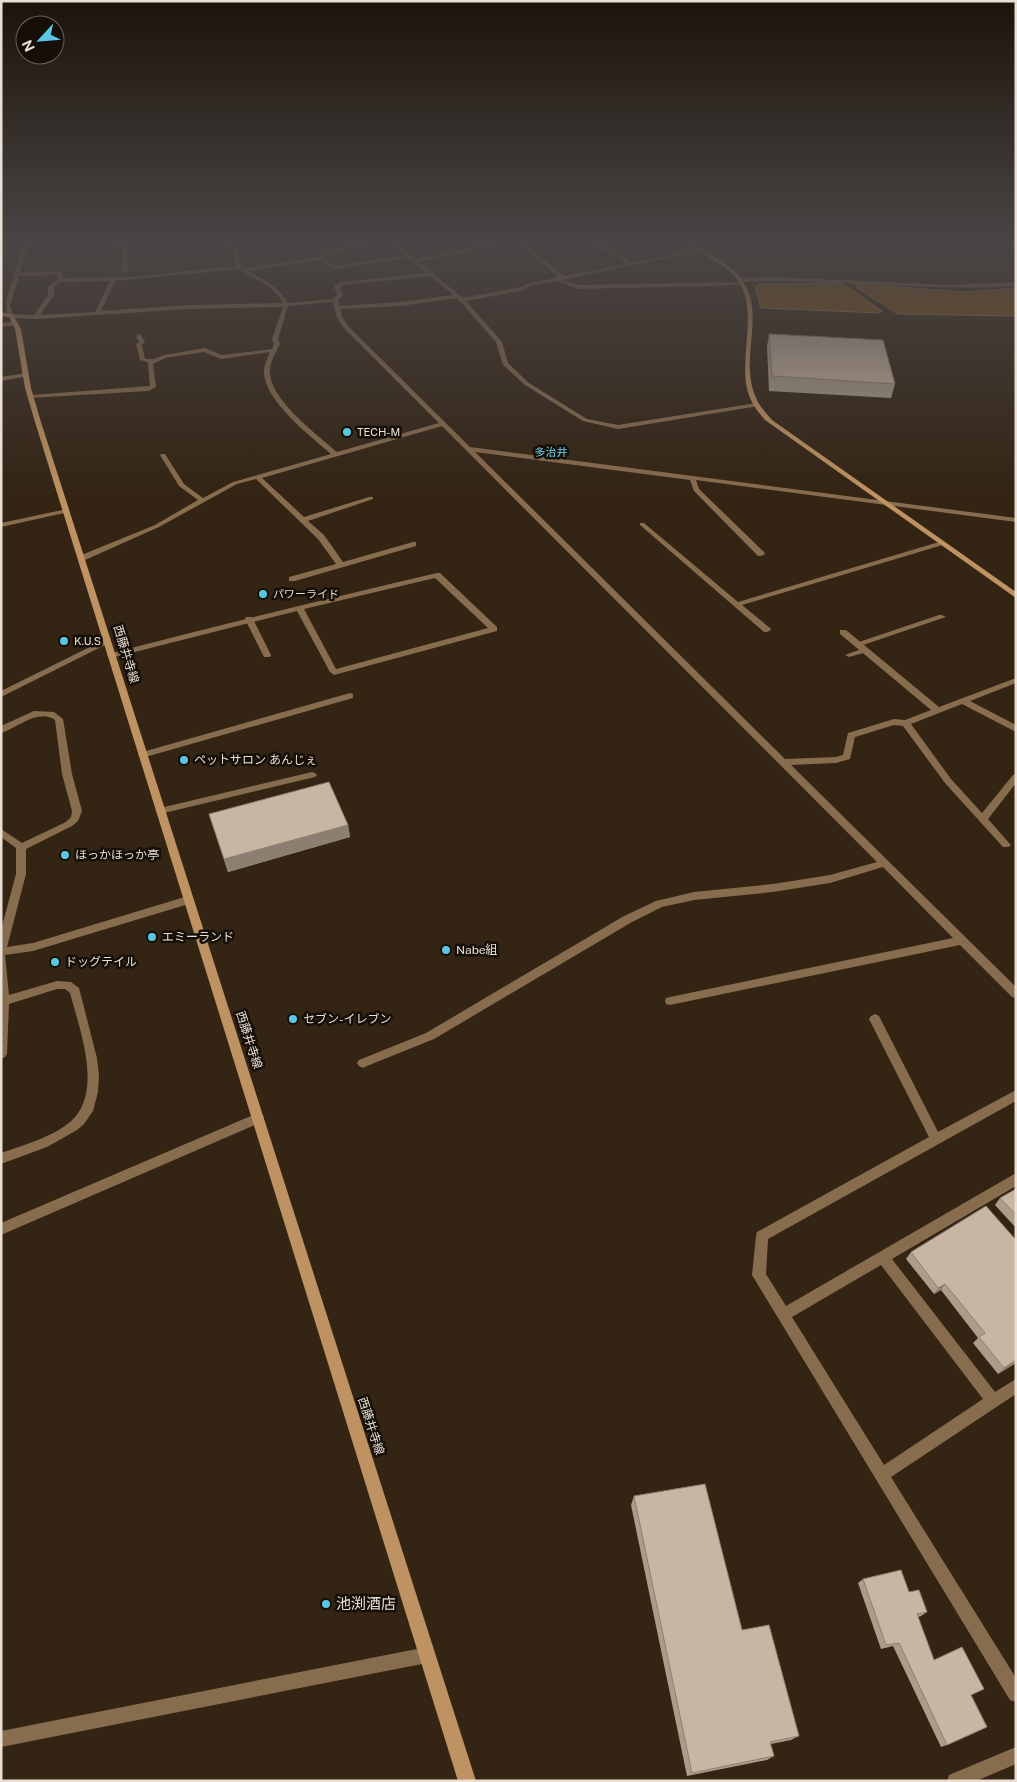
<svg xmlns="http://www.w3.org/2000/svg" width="1017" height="1782" font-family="'Public Sans','Noto Sans JP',sans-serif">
	<rect width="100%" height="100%" fill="#332414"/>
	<g fill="#855413" stroke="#a37e4d">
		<polygon points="842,283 882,311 880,313 761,308 755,287 759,284"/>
		<polygon points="856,284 966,292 1016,288 1016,316 898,314 857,288"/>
	</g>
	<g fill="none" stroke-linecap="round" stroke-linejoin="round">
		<g fill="#886c4e" fill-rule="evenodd">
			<polygon points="939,615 942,615 946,617 860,646 854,646 853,644"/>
			<polygon points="246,617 252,617 271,655 270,657 264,657 245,619"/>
			<polygon points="864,648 868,650 867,652 849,657 845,655"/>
		</g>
		<g fill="#886c4e" fill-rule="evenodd">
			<path d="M24,244H28L20,273L60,271L63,273L62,278L130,277L236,266L234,253L227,244H232L238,253L241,266L245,268L320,257C335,245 361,244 379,244L330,253L324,258L334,266L406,255L394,244H399L416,259L492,244H502L419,262L463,298L522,287L526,284L559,277L519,244H524L564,276L626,264L618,256L589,244C604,244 620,252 630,263L701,249L699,251L563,280L579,285L742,282L744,285L578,289L557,281L530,286L524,290L466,301L502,342L508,363L529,383L587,419L618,425L757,403L759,404V406L618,429L583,421L525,385L503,365L496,342L457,298L400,306L340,309L343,318L348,326L470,447L1016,518V522L696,480L699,489L764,552L765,554L761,556H758L694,491L690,480L475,452L785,759L836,757L843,755L848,733L894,719L905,720L931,710L840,634V630H846L939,707L1016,678V683L970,701L1016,725V732L962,704L911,724L951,779L982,813L1013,775L1016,774V783L988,819L1009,843L1011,845L1009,847H1003L945,783L903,726L894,725L855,737L850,759L836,763L791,765L1016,987V998L1012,997L960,945L670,1005L666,1004L665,1001L666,998L670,997L953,938L883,867L830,883L773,892L694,900L662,907L632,922L434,1039L367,1066L363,1068L359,1066L357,1063L359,1060L426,1033L624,916L656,901L694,892L773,884L830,875L877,862L442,426L262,478L304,517L369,497H373V499L308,521L324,535L343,562L413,542H416V546L295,581H289V577L336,564L318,539L256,479L237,484L159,527L85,560H79V556L155,525L198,500L179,486L160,455L161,454H165L184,484L203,498L233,482L331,454C311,436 263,400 264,371C264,364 268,358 270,352L221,359L204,352L165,358L153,364L156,387L148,391L29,398V396L31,395L150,386L148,362L140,360L136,344L139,342L136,336L139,334L141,335L145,342L142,345L145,359H154L164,355L205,348L222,355L272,349L274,344L272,339L283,307L189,309L36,319L11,318C0,308 10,289 14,276L12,275L14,274ZM408,258L427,273L342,282L334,286L337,295L333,299L288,303C278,286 265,280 248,271L320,260L333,269ZM238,269C255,280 273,284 283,303L189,305L101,311L115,281ZM57,275V280L48,287V295L34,315L13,314L10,306L19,276ZM430,276L454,295L400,302L339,306L338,300L343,295L340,287L343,285ZM110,281L95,312L40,315L54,295V287L60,282ZM333,302L337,318L344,328L439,423L337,452C318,435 267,398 270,369C271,360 276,352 280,344L278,339L288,306Z"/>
			<polygon points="123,244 137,244 127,246 128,271 125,273 122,271 123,247 112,248 110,247"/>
			<path d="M775,277L947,285L1016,282V286C924,292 832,278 740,282L737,280L740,278Z"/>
			<polygon points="15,322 17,323 17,325 1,327 1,323"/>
			<polygon points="26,373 28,374 28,376 1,381 1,377"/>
			<polygon points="67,509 69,510 69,512 1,527 1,523"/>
			<polygon points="640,523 644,523 738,602 939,542 946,544 742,605 770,628 771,630 767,632 764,632 640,525"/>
			<path d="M437,573H440L497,627V631L334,675L330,672L297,611L111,658L107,656L108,654C218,625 327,599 437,573ZM435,578L488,628L336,669L304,609Z"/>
			<polygon points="104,640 107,640 111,642 1,697 1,691"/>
			<polygon points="350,693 353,694 353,698 142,758 138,755 139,753"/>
			<path d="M34,711L54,712L63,719L72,774L82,811L78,821L72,826L26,849V874L7,947L33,943L188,896L192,897L193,900L192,903L33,951L5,955L9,995L57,981L71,982L79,988L97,1058L99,1075L98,1092L93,1111L84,1124L77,1130L47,1147L1,1164V1153C24,1145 60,1135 76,1116C101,1085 79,1027 70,993L65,989H57L9,1004L7,1054L5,1057L1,1059V930L16,874V848L1,837V829L22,843L66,822L71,817L72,811L62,774L55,720C39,708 17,728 1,733V726Z"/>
			<polygon points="312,772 315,773 317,775 315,777 160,814 155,811 160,808"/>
			<path d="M875,1014L879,1016L938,1132L1016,1090V1101L768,1239L766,1274L786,1306L1016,1173V1186L892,1259L995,1392L1016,1379V1394L891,1477L1016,1678V1702L1010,1700L752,1275L756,1236L757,1232L929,1137L869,1019L871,1016ZM881,1265L983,1399L884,1465L792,1317Z"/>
			<polygon points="258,1113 262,1114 264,1118 262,1122 1,1235 1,1223"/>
			<polygon points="427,1647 433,1649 435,1655 433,1661 427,1663 1,1747 1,1731"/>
			<polygon points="1016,1747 1016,1764 976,1781 947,1781 949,1775"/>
		</g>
		<g fill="#bf9261" fill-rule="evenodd">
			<path d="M686,244C696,244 708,253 717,258C782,298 734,347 756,398C760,407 766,413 772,420L1016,592V598L765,420C759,413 753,406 750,398C735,362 762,310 736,278C723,262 702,256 686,244Z"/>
			<polygon points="1,312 13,315 21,329 31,388 41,422 476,1781 458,1781 35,422 25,388 15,329 9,317 1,316"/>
		</g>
	</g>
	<g fill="#ac9d8b">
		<polygon points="769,334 895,384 891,398 769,391 767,347"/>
		<polygon points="209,814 348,825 350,837 228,872"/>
		<polygon points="1016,1189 1016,1228 995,1205 1000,1198"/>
		<polygon points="1015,1239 1016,1240 1016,1363 998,1374 973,1343 978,1338 941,1290 934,1294 906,1259 911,1252"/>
		<polygon points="634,1496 742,1630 799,1736 791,1740 771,1744 774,1756 767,1760 687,1776 631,1505"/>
		<polygon points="863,1579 909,1592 927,1612 921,1616 918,1617 934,1660 971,1695 947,1745 941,1747 893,1646 881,1649 858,1583"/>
	</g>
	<g fill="#8c7f71">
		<polygon points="348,825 350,837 228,872 224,859"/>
		<polygon points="945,1284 941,1290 934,1294 938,1288"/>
		<polygon points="1016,1360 1016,1363 998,1374 1004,1368"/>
	</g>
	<g fill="#c8b6a2" stroke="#8c7f71">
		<polygon points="769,334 883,340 895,384 772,376"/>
		<polygon points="329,782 348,825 224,859 209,814"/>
		<polygon points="1016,1189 1016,1215 1000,1198"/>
		<polygon points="986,1206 1016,1240 1016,1360 1004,1368 979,1337 985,1333 945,1284 938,1288 911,1252"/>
		<polygon points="705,1484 742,1630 769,1625 799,1736 770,1742 774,1756 692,1773 634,1496"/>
		<polygon points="901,1570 909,1592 919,1590 927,1612 917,1614 934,1660 962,1647 984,1689 971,1695 987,1727 947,1745 899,1643 886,1645 863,1579"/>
	</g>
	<linearGradient id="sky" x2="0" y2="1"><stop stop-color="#1c140b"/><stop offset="0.49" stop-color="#4a4545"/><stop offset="1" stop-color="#4a4545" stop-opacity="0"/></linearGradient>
	<rect width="1017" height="494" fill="url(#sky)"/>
	<g fill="#5ac8e5" stroke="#150f08" stroke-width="2">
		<circle cx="347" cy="432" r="5"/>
		<circle cx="263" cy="594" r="5"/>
		<circle cx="64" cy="641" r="5"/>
		<circle cx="184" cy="760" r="5"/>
		<circle cx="65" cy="855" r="5"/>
		<circle cx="152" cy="937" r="5"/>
		<circle cx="446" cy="950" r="5"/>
		<circle cx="55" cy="962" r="5"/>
		<circle cx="293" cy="1019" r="5"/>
		<circle cx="326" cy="1604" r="5"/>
	</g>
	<g text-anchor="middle" stroke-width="5" stroke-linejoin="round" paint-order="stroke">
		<g font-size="11" fill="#e9dfd5" stroke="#150f08" text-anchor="start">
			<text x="357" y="436">TECH-M</text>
			<text x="273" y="598">パワーライド</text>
			<text x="74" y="645">K.U.S</text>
		</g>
		<g font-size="11" fill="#70d3ee" stroke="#150f08">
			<text x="551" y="456">多治井</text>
		</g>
		<g font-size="12" fill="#e9dfd5" stroke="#150f08">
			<text transform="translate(126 654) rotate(73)" y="4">西藤井寺線</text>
			<text transform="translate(249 1040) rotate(72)" y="4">西藤井寺線</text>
			<text transform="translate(371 1426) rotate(72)" y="4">西藤井寺線</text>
		</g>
		<g font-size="12" fill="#e9dfd5" stroke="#150f08" text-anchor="start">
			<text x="194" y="764">ペットサロン あんじぇ</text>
			<text x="75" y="859">ほっかほっか亭</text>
			<text x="162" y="941">エミーランド</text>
			<text x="456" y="954">Nabe組</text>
			<text x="65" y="966">ドッグテイル</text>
			<text x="303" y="1023">セブン-イレブン</text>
		</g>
		<g font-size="15" fill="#e9dfd5" stroke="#150f08" text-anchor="start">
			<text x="336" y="1609">池渕酒店</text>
		</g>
	</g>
	<rect width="1017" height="1782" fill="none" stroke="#e9dfd5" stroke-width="5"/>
	<g transform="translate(40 40) rotate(244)"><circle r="24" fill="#150f08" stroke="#6a625a"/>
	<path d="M0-4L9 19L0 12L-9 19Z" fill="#5ac8e5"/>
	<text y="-8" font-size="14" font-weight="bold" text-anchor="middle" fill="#e9dfd5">N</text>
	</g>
</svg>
